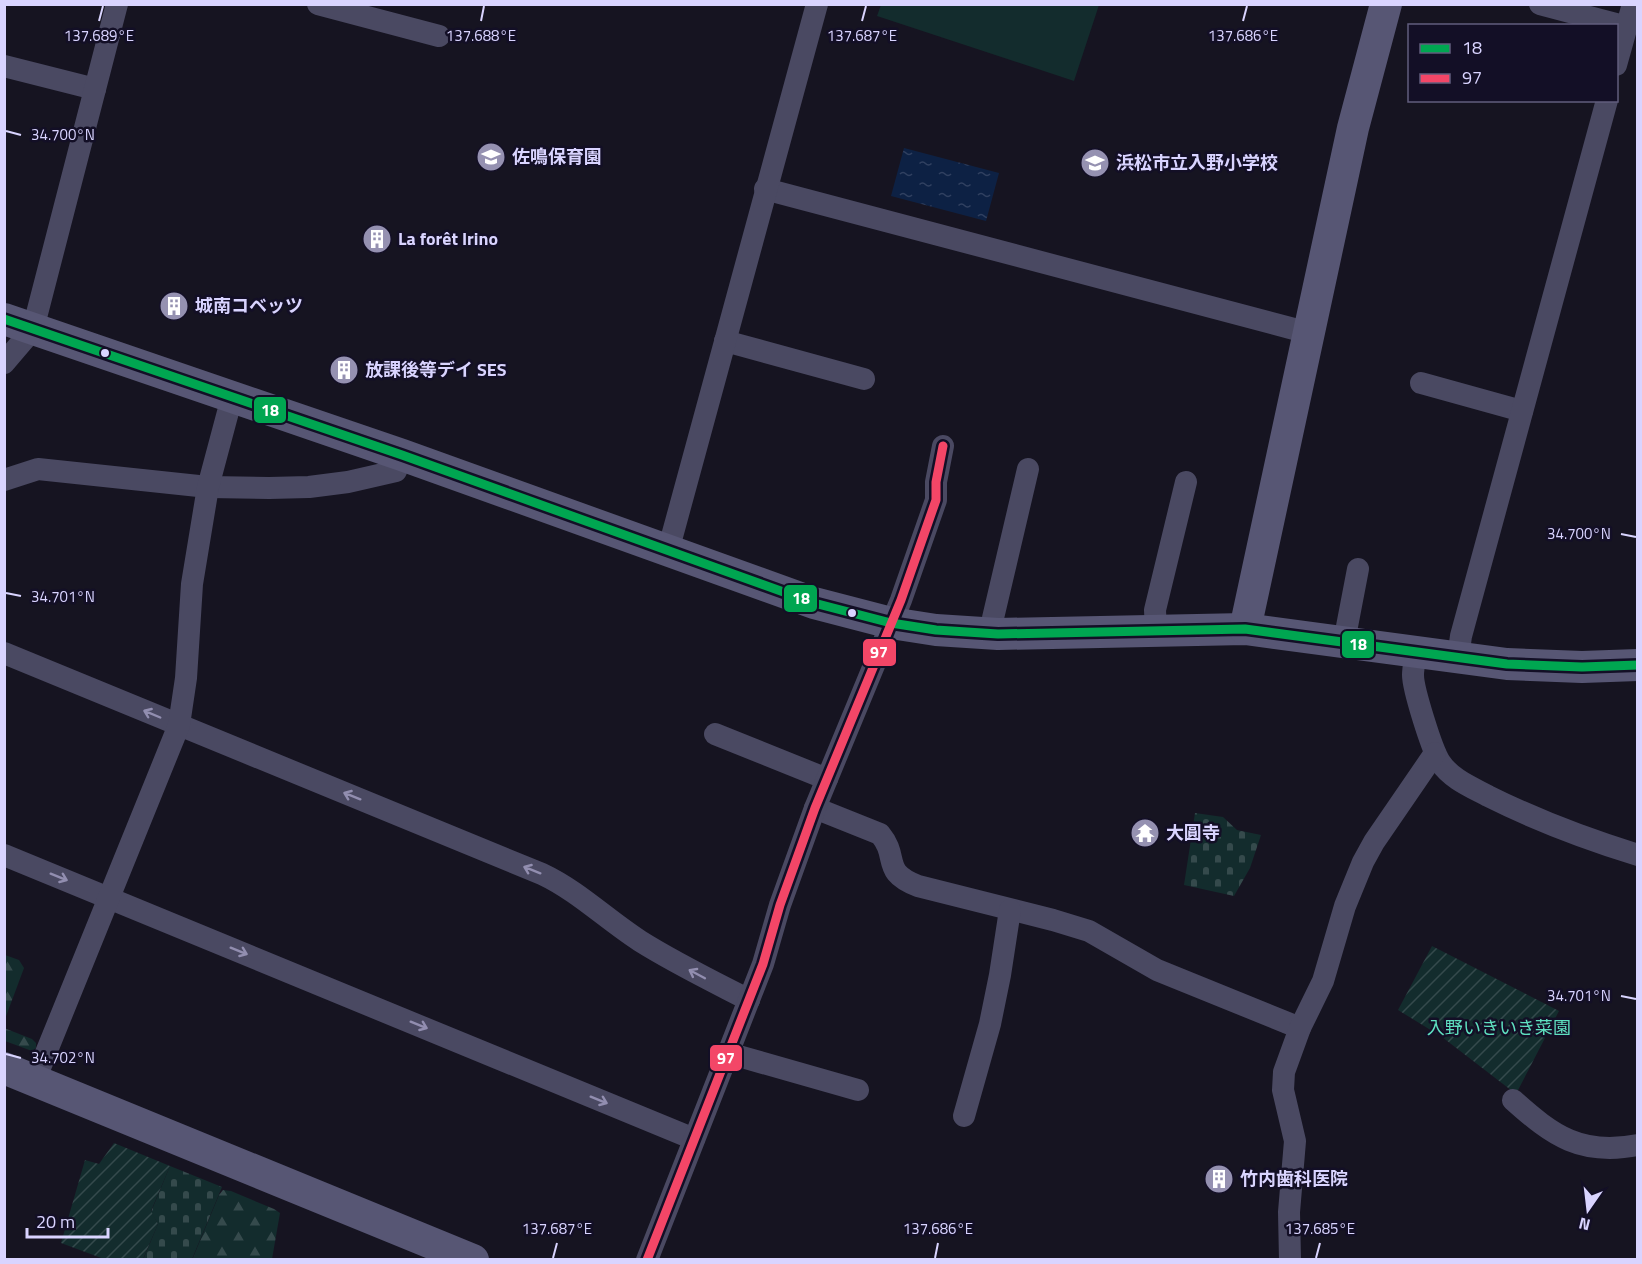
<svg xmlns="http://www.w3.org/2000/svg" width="1642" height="1264" font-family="'Titillium Web','Noto Sans JP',sans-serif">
	<defs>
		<pattern id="forest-firs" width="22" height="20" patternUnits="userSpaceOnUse" patternTransform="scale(1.5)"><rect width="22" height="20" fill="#132c2d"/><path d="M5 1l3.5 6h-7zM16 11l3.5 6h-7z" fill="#354a4c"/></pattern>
		<pattern id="cemetery-stones" width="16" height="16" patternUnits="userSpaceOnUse" patternTransform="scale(1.5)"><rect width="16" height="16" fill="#132c2d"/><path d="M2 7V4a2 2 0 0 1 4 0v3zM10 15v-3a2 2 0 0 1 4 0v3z" fill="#354a4c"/></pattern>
		<pattern id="garden-furrows" width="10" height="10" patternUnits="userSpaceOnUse" patternTransform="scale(1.5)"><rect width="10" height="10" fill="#132c2d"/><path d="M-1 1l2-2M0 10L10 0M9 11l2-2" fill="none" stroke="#354a4c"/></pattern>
		<pattern id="water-ripples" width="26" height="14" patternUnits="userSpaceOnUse" patternTransform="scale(1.5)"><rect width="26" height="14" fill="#0d2144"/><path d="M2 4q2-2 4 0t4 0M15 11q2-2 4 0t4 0" fill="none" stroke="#304060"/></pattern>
	</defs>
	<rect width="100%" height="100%" fill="#161421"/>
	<polygon fill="#132c2d" points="881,5 881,4 1099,5 1074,81 877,16"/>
	<g fill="url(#forest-firs)">
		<polygon points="5,955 19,960 24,968 5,1019"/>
		<polygon points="4,1028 32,1039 36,1043 36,1048 32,1051 5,1041"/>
		<polygon points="223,1190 231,1191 274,1209 280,1213 272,1259 192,1260 219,1195"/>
	</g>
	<g fill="url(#cemetery-stones)">
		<polygon points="1195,813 1223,817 1237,830 1261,835 1250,868 1234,896 1184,885"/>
		<polygon points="170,1166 222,1187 192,1259 143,1260 158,1224 151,1212"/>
	</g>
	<g fill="url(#garden-furrows)">
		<polygon points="1432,946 1559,1011 1516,1094 1442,1037 1398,1010"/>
		<polygon points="114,1143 170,1166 151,1211 158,1224 143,1259 104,1259 61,1243 85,1160 99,1164"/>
	</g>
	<polygon fill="url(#water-ripples)" points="904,148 999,173 986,221 891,196"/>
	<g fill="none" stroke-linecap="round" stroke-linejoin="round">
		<g stroke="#4a4962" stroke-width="22">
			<polyline points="318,4 439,36"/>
			<polyline points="1540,4 1627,27"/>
			<polyline points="1616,65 1633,4"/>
			<polyline points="4,66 95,89"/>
			<polyline points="765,189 1309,333"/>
			<polyline points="725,341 864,379"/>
			<polyline points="4,363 33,329 117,4"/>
			<polyline points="1421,383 1522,411"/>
			<polyline points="4,480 38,469 208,487 269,488 309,487 348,482 396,471 402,455"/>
			<polyline points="668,551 817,4"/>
			<polyline points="1156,631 1155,610 1186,482"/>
			<polyline points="993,634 993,618 1028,469"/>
			<polyline points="1344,642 1358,569"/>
			<path d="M1416,652C1415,660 1413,668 1413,675C1413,689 1432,750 1440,762C1451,779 1471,787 1488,796C1536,820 1586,839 1638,855"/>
			<path d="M4,653L542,874C578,891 606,919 640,941C675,963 712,981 749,1000"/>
			<polyline points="1458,658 1461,636 1607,100"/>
			<polyline points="715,734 827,779"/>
			<path d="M815,808L880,834C900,858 880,871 918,886L1053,920L1089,931L1157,970L1300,1028"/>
			<polyline points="4,855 694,1139"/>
			<polyline points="728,1053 858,1090"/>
			<polyline points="35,1080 179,725 186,678 192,584 208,487 232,397"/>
			<path d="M1513,1100C1553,1136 1581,1156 1638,1145"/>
			<polyline points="964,1116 990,1024 1000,975 1010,910"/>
			<polyline points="647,1260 763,964 780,905 815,808 901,600 936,500 936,482 943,446"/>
			<polyline points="1290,1260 1289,1212 1295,1141 1283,1090 1284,1072 1300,1028 1323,981 1345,906 1363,862 1374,842 1435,753"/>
		</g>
		<g stroke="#575674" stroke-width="32">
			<polyline points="4,319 402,455 814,603 891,623 936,630 998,634 1245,629 1507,664 1582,667 1638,665"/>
			<polyline points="1245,629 1353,128 1386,4"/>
			<polyline points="4,1068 473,1260"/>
		</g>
		<g stroke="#130f26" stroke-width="14">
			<polyline id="bus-1" points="4,319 402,455 814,603 891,623 936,630 998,634 1245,629 1507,664 1582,667 1638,665"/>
		</g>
		<g stroke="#130f26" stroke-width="14">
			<polyline id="bus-2" points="647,1260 763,964 780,905 815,808 901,600 936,500 936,482 943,446"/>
		</g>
		<use href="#bus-1" stroke="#00a651" stroke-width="9"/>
		<use href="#bus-2" stroke="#f34667" stroke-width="9"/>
	</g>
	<defs><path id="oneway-shaft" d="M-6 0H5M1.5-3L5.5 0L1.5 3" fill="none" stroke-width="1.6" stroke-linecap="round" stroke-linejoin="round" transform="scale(1.5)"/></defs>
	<g stroke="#928eb0">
		<use href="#oneway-shaft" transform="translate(152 714) rotate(-157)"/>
		<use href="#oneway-shaft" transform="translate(352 796) rotate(-158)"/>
		<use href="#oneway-shaft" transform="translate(532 870) rotate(-158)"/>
		<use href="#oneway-shaft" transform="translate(59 877) rotate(22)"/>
		<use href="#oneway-shaft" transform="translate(239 951) rotate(22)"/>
		<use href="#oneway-shaft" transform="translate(697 974) rotate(-152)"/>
		<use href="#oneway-shaft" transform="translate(419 1025) rotate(22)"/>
		<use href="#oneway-shaft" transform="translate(599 1100) rotate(22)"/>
	</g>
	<path fill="none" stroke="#d9d4ff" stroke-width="2" d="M99,21L103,6M481,21L484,6M862,21L866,6M1243,21L1247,6M6,131L21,135M1621,534L1636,537M6,593L21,596M1621,996L1636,999M6,1054L21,1058M553,1258L557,1243M935,1258L938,1243M1316,1258L1320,1243"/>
	<defs>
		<g id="school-disc" transform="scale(1.5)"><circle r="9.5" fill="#9591b1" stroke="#130f26"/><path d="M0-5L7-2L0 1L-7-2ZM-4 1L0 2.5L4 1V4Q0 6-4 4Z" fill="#fff"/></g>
		<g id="building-disc" transform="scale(1.5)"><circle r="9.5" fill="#9591b1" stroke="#130f26"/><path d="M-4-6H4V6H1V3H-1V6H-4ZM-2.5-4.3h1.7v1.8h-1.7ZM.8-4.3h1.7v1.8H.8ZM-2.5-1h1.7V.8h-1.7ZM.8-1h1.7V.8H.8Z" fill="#fff"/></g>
		<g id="temple-disc" transform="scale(1.5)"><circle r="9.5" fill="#9591b1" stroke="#130f26"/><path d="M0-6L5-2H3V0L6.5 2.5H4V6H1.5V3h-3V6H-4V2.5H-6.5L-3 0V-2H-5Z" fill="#fff"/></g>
	</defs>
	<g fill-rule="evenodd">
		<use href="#school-disc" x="491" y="157"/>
		<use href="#school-disc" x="1095" y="163"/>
		<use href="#building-disc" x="377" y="239"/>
		<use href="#building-disc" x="174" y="306"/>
		<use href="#building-disc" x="344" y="370"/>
		<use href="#temple-disc" x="1145" y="833"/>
		<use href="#building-disc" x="1219" y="1179"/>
	</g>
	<g fill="#d9d4ff" stroke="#130f26" stroke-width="2">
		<circle cx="105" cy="353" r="5"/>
		<circle cx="852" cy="613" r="5"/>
	</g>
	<g text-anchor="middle" stroke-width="5" stroke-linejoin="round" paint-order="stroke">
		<g font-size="18" font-weight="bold" fill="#d9d4ff" stroke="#130f26" text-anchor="start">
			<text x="512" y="163">佐鳴保育園</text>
			<text x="1116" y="169">浜松市立入野小学校</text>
			<text x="398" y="245">La forêt Irino</text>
			<text x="195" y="312">城南コベッツ</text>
			<text x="365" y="376">放課後等デイ SES</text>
			<text x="1166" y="839">大圓寺</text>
			<text x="1240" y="1185">竹内歯科医院</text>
		</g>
		<g font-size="18" fill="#5fe0c0" stroke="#130f26">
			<text x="1499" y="1034">入野いきいき菜園</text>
		</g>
	</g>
	<g font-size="15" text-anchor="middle" fill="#d9d4ff" stroke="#130f26" stroke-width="5" stroke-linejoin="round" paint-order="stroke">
		<text x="99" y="41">137.689°E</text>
		<text x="481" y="41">137.688°E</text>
		<text x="862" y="41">137.687°E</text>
		<text x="1243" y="41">137.686°E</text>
		<text x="63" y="140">34.700°N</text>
		<text x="1579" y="539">34.700°N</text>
		<text x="63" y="602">34.701°N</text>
		<text x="1579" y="1001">34.701°N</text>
		<text x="63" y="1063">34.702°N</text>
		<text x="557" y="1234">137.687°E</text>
		<text x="938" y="1234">137.686°E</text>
		<text x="1320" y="1234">137.685°E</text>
	</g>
	<g stroke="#130f26" stroke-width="2">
		<rect x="253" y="396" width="34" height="28" rx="6" fill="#00a651"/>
		<rect x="783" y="584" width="35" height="29" rx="6" fill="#00a651"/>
		<rect x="1341" y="630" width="34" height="29" rx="6" fill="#00a651"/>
		<rect x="862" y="638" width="35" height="29" rx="6" fill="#f34667"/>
		<rect x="709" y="1044" width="34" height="28" rx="6" fill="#f34667"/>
	</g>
	<g font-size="16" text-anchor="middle" font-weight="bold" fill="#fff">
		<text x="270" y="416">18</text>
		<text x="801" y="604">18</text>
		<text x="1358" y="650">18</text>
		<text x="879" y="658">97</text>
		<text x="726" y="1064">97</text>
	</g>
	<rect width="1642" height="1264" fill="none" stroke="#d9d4ff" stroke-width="12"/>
	<rect x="1408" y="24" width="210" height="78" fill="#130f26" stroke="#625e7d" stroke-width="1.5"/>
	<rect x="1420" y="44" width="30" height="9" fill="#00a651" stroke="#625e7d" stroke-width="1.5"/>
	<text x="1462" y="54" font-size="18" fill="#d9d4ff">18</text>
	<rect x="1420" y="74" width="30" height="9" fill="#f34667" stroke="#625e7d" stroke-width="1.5"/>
	<text x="1462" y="84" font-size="18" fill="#d9d4ff">97</text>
	<g transform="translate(1588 1210) rotate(194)" stroke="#130f26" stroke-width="4.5" paint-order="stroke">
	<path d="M0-4.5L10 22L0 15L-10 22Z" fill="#d9d4ff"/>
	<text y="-9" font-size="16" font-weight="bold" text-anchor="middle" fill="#d9d4ff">N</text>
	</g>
	<path d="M27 1228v9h81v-9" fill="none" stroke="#d9d4ff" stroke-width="3"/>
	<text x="36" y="1228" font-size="18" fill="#d9d4ff" stroke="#130f26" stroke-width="4.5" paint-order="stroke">20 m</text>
</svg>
